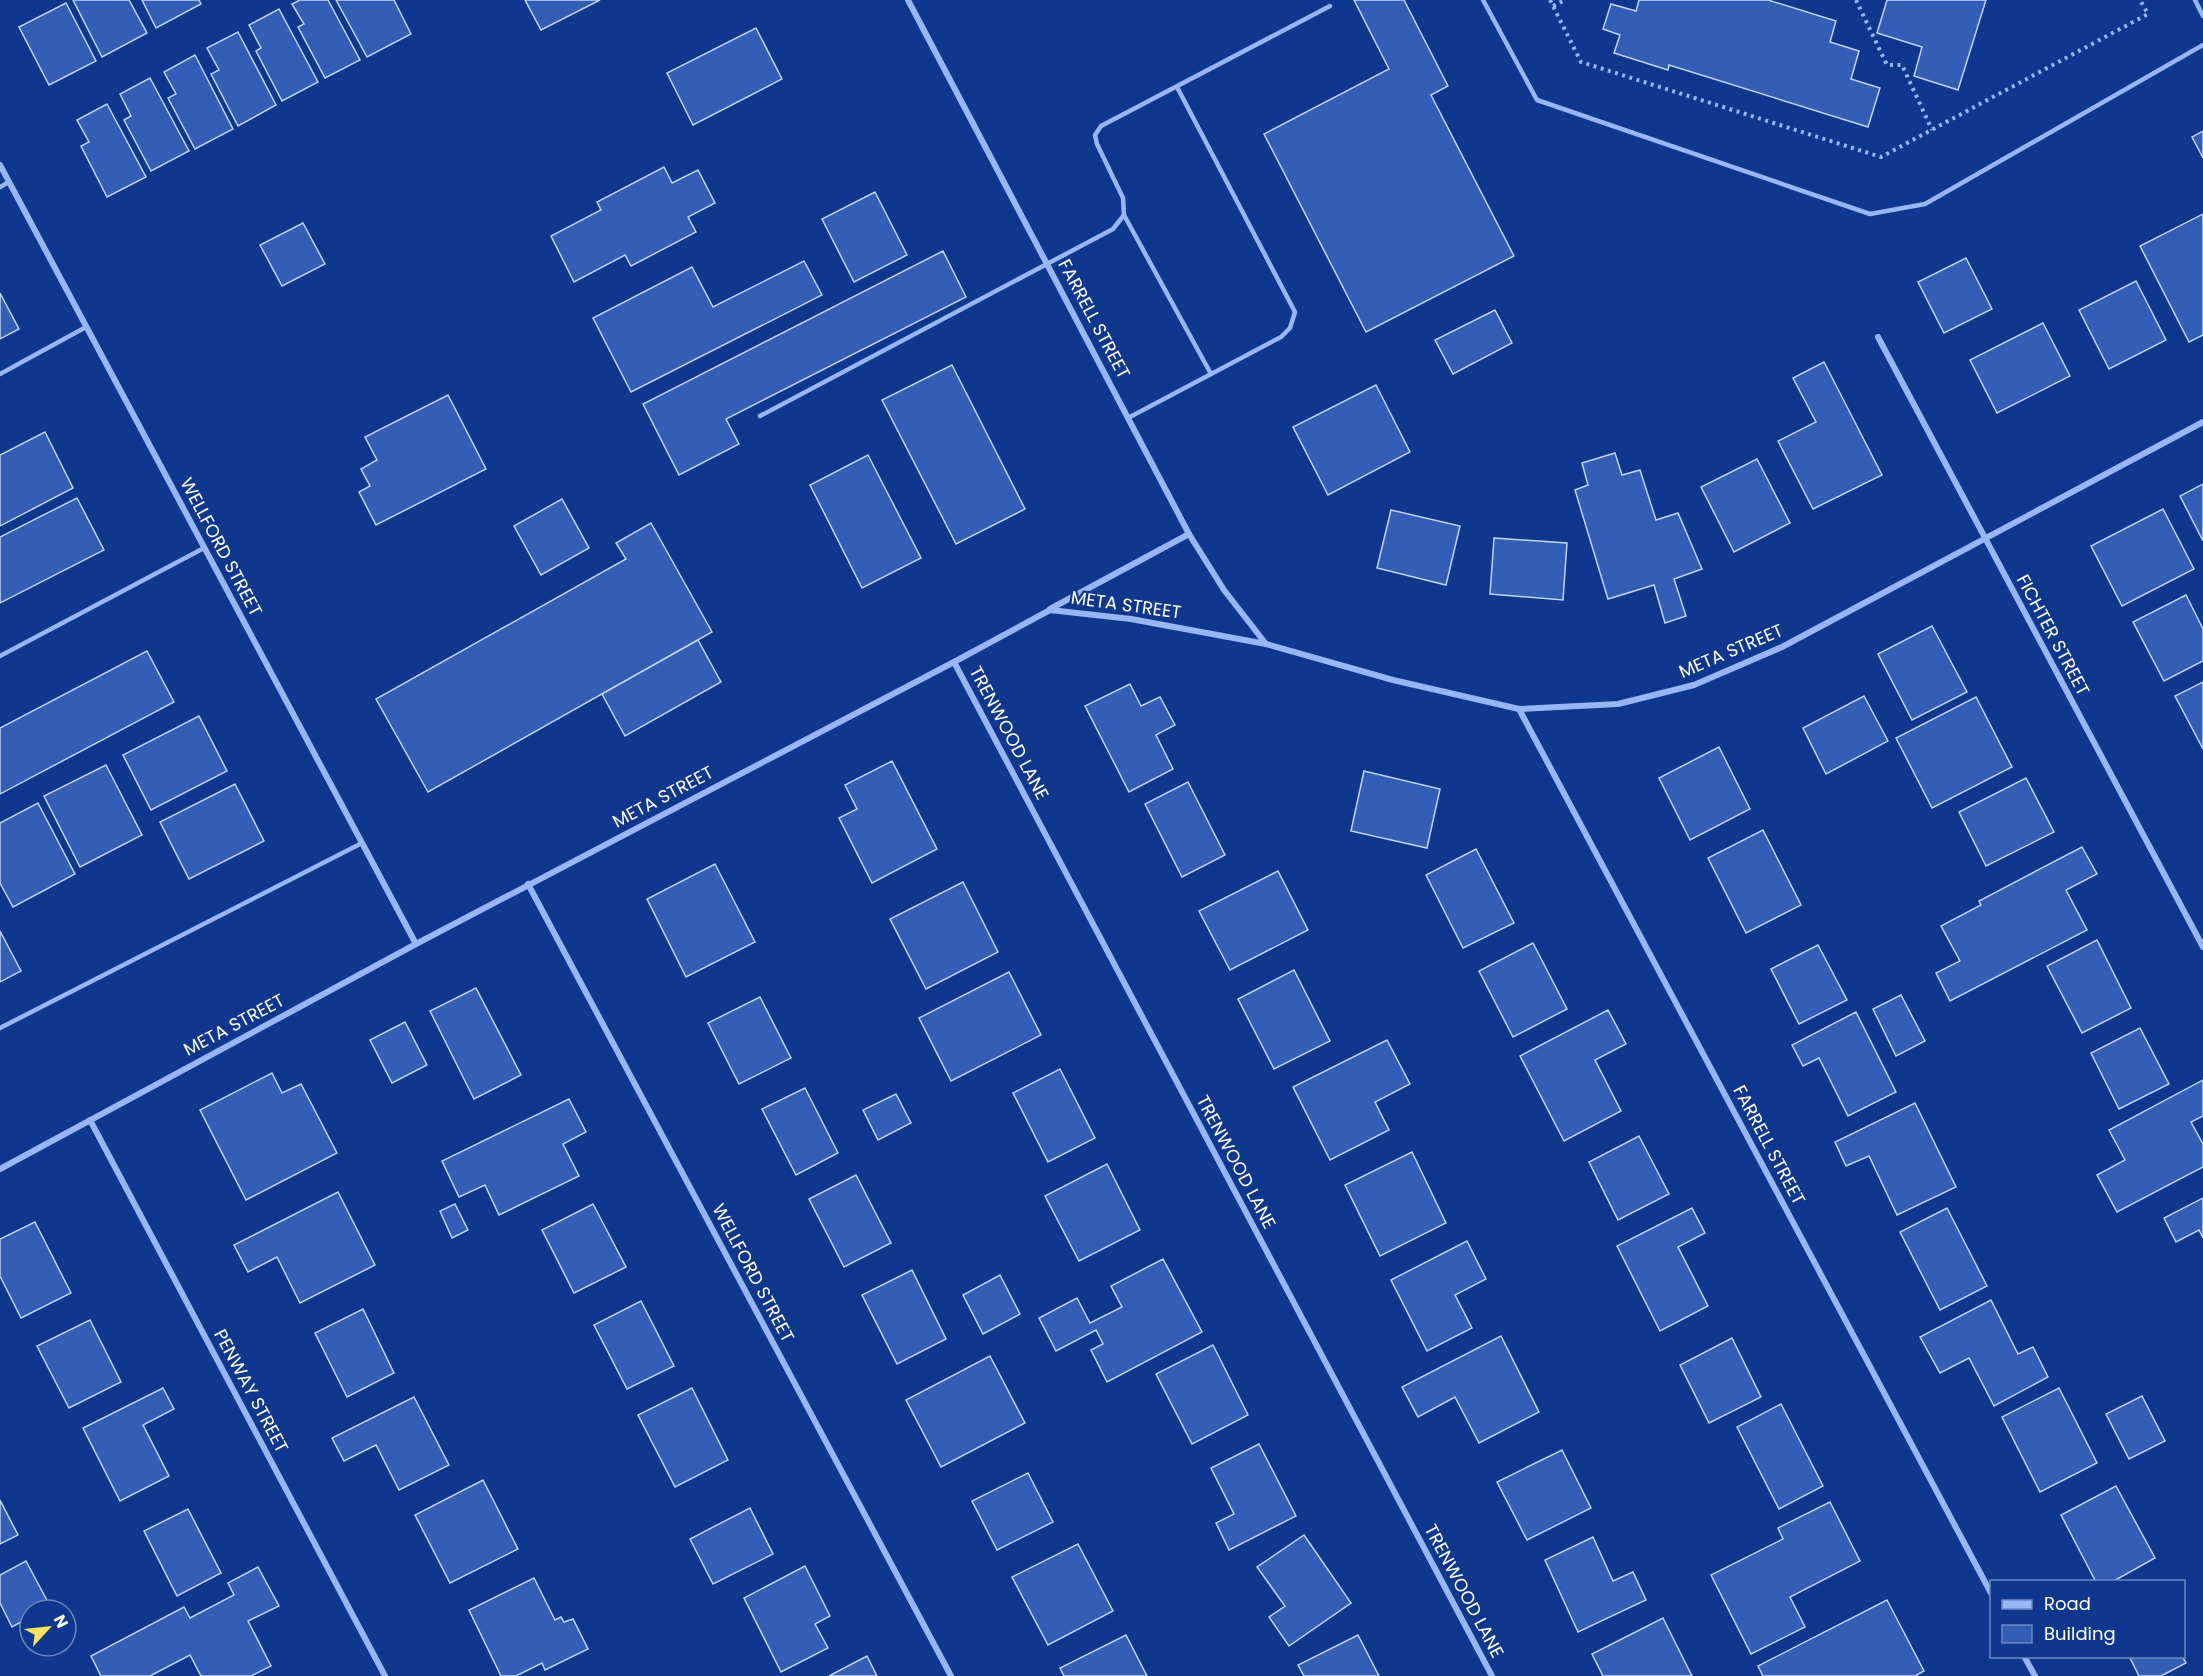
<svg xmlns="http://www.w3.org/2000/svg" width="2203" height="1676" font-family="Poppins,sans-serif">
	<rect width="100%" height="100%" fill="#0f378e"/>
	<g fill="#345db6" stroke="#bfd4fe" stroke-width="1.5">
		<polygon points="73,0 129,0 147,33 102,57"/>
		<polygon points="142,0 199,0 201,4 156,28"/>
		<polygon points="300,0 328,0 360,60 325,78 298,27 304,24 292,4"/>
		<polygon points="336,0 394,0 411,34 367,57"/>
		<polygon points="525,0 600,0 541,30"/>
		<polygon points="1354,0 1404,0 1448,86 1431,95 1514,256 1366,332 1264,134 1389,69"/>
		<polygon points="1639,0 1768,0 1836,21 1830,42 1859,51 1851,79 1880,88 1868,127 1669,65 1668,70 1614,53 1620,35 1603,29 1611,4 1636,11"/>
		<polygon points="1887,0 1986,0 1958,90 1914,76 1922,47 1877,33"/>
		<polygon points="66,3 96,61 49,85 19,27"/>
		<polygon points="279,9 318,82 282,101 256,51 261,48 249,25"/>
		<polygon points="756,28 782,79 693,125 667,73"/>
		<polygon points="238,32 276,105 238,126 211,74 219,70 207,48"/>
		<polygon points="195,55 233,129 195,149 168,98 176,94 164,72"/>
		<polygon points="150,78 189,151 151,171 124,120 131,116 120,94"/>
		<polygon points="107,104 146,177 107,197 81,146 89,142 77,120"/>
		<polygon points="2203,131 2203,158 2192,137"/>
		<polygon points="664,167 672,183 698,170 715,203 688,217 696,232 631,266 625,255 574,282 551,236 601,210 597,202"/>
		<polygon points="875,192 907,255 854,282 822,219"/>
		<polygon points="2203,214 2203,335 2189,342 2140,246"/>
		<polygon points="303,223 325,264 282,286 260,245"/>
		<polygon points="943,251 966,297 726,419 739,444 679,475 643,404"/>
		<polygon points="1966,258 1992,309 1944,333 1918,282"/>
		<polygon points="804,261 822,295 631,392 593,318 692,267 713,307"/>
		<polygon points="2136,281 2166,340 2109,369 2079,310"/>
		<polygon points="0,293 19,329 0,339"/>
		<polygon points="1495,310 1512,343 1453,374 1435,340"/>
		<polygon points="2043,323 2070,376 1997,413 1970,360"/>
		<polygon points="1824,362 1882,475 1813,509 1778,441 1816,422 1793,378"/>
		<polygon points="952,365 1025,509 956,544 882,400"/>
		<polygon points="1376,385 1410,452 1328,495 1293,427"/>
		<polygon points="448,395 486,469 376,525 359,492 370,486 361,469 377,460 365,437"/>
		<polygon points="45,432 73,488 0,526 0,455"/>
		<polygon points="1615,453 1622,475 1640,470 1656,520 1678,513 1702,569 1674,579 1686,616 1665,623 1654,585 1608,599 1575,490 1588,485 1582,463"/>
		<polygon points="868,455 921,558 862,588 810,485"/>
		<polygon points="1757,459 1790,523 1734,552 1701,487"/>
		<polygon points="2203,484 2203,541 2180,496"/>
		<polygon points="77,498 104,550 0,603 0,537"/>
		<polygon points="562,499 589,548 541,575 514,526"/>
		<polygon points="2163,509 2194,569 2122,606 2091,546"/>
		<polygon points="1391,510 1460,526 1446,585 1377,568"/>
		<polygon points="651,523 712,632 428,792 376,699 626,559 616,543"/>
		<polygon points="1494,538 1567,543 1563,600 1490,594"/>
		<polygon points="2186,595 2203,629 2203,661 2164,681 2133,622"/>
		<polygon points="1932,626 1967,692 1912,720 1878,654"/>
		<polygon points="698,640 721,682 625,736 602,694"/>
		<polygon points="147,651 174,702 0,794 0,728"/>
		<polygon points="2203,682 2203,749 2175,696"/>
		<polygon points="1130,684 1141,706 1160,697 1175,725 1156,735 1173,769 1129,792 1085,706"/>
		<polygon points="1864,696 1888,741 1826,774 1803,728"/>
		<polygon points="1976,697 2012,767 1932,808 1896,738"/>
		<polygon points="199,716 227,771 151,810 123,755"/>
		<polygon points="1719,747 1750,809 1690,840 1659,778"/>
		<polygon points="892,761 937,849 872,883 839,818 857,809 845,785"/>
		<polygon points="106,765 142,835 80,867 44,796"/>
		<polygon points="1364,771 1440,789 1427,848 1351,831"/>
		<polygon points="2026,778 2054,832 1986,866 1959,812"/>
		<polygon points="1188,782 1225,855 1182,877 1145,804"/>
		<polygon points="235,784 264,841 189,879 160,822"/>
		<polygon points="38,803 75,874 13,907 0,883 0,823"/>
		<polygon points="1763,830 1801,905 1746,933 1708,858"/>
		<polygon points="2082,847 2097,874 2066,890 2087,930 1950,1001 1936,973 1960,961 1941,926 1981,905 1979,901"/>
		<polygon points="1476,849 1514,923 1463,948 1426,875"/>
		<polygon points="715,864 755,942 686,977 647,899"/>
		<polygon points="1278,871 1308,930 1230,970 1199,911"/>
		<polygon points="963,882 998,952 926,989 890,919"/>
		<polygon points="0,931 21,971 0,982"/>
		<polygon points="2097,940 2131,1008 2082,1033 2047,966"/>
		<polygon points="1533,943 1567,1009 1513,1037 1479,971"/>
		<polygon points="1818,945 1847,1000 1799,1024 1771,969"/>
		<polygon points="1294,970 1330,1041 1274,1069 1238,999"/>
		<polygon points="1009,972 1041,1035 951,1081 919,1018"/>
		<polygon points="476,988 521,1075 474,1099 430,1011"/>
		<polygon points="1901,995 1925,1041 1896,1056 1873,1009"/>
		<polygon points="760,997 791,1058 739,1084 708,1023"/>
		<polygon points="1608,1010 1626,1044 1595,1060 1621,1111 1564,1141 1520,1056"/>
		<polygon points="1856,1012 1896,1092 1848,1116 1819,1058 1803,1066 1792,1045"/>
		<polygon points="405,1022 427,1065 392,1083 370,1040"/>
		<polygon points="2140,1028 2169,1084 2119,1109 2091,1053"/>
		<polygon points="1387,1040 1410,1084 1375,1102 1389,1130 1330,1160 1293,1087"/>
		<polygon points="1060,1069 1095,1138 1048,1162 1013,1093"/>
		<polygon points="272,1073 282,1093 301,1084 337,1153 246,1200 200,1110"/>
		<polygon points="2203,1080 2203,1116 2191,1122 2203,1144 2203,1167 2117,1212 2097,1175 2125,1160 2109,1130"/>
		<polygon points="805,1088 838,1153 796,1175 762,1109"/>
		<polygon points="896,1094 911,1123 878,1140 863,1110"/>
		<polygon points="569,1099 586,1132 563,1144 579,1176 499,1215 485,1185 459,1197 442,1161"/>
		<polygon points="1915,1103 1956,1187 1897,1215 1869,1156 1846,1166 1835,1142"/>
		<polygon points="1639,1136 1669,1194 1618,1220 1589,1162"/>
		<polygon points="1412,1152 1446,1223 1380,1256 1345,1185"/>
		<polygon points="1107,1164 1140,1230 1079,1261 1045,1196"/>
		<polygon points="856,1175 891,1243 844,1267 809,1199"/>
		<polygon points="338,1192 375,1265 300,1303 277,1257 248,1272 234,1245"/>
		<polygon points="2203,1198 2203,1238 2199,1230 2176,1242 2164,1218"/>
		<polygon points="455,1204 468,1230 452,1238 440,1211"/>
		<polygon points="593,1204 626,1267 574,1293 542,1230"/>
		<polygon points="1692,1208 1705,1233 1678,1247 1708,1306 1660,1331 1617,1246"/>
		<polygon points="1947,1208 1987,1286 1940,1310 1900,1232"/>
		<polygon points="35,1222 71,1293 21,1318 0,1276 0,1239"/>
		<polygon points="1467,1241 1486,1279 1455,1295 1472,1328 1427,1351 1391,1280"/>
		<polygon points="1163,1259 1202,1332 1107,1382 1091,1350 1103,1344 1096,1330 1056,1351 1039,1318 1077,1298 1090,1323 1122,1307 1111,1286"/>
		<polygon points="912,1270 946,1339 897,1364 862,1295"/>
		<polygon points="1000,1275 1020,1314 983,1334 963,1295"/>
		<polygon points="1991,1300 2018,1354 2033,1347 2048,1377 1994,1406 1969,1358 1940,1373 1920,1337"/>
		<polygon points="641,1301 674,1366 627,1389 594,1325"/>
		<polygon points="363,1309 394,1373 347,1397 315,1333"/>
		<polygon points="90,1320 121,1382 69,1408 37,1346"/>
		<polygon points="1501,1336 1539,1412 1479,1443 1455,1397 1418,1417 1402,1387"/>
		<polygon points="1732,1338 1761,1397 1709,1423 1680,1365"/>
		<polygon points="1213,1345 1248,1415 1192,1444 1156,1374"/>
		<polygon points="990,1356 1025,1423 941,1467 906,1400"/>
		<polygon points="163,1388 174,1409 143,1425 169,1476 120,1501 83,1428"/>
		<polygon points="692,1388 728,1460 675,1487 638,1415"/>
		<polygon points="2059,1388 2097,1463 2040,1492 2002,1417"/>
		<polygon points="2142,1396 2165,1441 2129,1459 2106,1414"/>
		<polygon points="414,1397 449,1465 399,1490 376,1445 344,1461 332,1438"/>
		<polygon points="1781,1404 1823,1486 1779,1509 1737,1427"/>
		<polygon points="1259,1444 1296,1516 1229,1550 1216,1523 1234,1514 1211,1468"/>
		<polygon points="1562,1450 1591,1508 1527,1540 1497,1482"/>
		<polygon points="1028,1473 1053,1522 997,1550 972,1501"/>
		<polygon points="483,1480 518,1549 450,1583 415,1515"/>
		<polygon points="2116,1486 2155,1558 2112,1582 2096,1582 2061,1515"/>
		<polygon points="0,1500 18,1535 0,1544"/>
		<polygon points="1830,1502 1860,1561 1790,1597 1805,1627 1751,1654 1711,1575 1783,1539 1778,1528"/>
		<polygon points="750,1508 773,1554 713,1584 690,1539"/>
		<polygon points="188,1509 221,1573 177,1596 144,1531"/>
		<polygon points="1304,1535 1351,1603 1289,1646 1269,1617 1285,1606 1257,1567"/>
		<polygon points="1593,1537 1613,1581 1633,1572 1646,1600 1578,1632 1545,1560"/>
		<polygon points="1078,1544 1113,1611 1048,1645 1012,1577"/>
		<polygon points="26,1561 50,1606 44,1610 30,1610 30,1617 12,1627 0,1603 0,1575"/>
		<polygon points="805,1566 830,1616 815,1624 828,1648 781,1672 744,1598"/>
		<polygon points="258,1567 279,1606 248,1621 271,1666 251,1676 201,1676 190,1655 150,1676 101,1676 91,1656 184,1607 190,1618 234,1595 228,1583"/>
		<polygon points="534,1578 555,1620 561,1617 564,1622 573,1619 588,1649 545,1670 542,1663 516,1676 501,1676 469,1610"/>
		<polygon points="1887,1600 1924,1671 1915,1676 1763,1676 1758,1666"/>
		<polygon points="1663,1618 1692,1676 1603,1676 1592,1654"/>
		<polygon points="1126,1635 1147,1676 1064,1676 1060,1668"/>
		<polygon points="1358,1635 1379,1676 1304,1676 1298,1665"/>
		<polygon points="867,1656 877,1676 829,1676"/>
		<polygon points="2129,1656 2182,1656 2186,1663 2161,1676 2139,1676"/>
	</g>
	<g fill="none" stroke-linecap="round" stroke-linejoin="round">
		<g stroke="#98b6f3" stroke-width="4" stroke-dasharray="3 4.5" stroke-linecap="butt">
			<polyline points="1550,0 1581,62 1881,157 2148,14 2140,0"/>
			<polyline points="1856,0 1887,65 1902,65 1932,130"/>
			<polyline points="1553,6 1565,0"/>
		</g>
		<g stroke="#98b6f3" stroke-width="4.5">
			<polyline points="1483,0 1537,100 1870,214 1925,204 2203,45"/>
			<polyline points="2195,0 2203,16"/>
			<polyline points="0,187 9,182"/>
			<polyline points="1124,215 1211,374"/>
			<polyline points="0,374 86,327"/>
			<polyline points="760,416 1113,229 1124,215 1123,198 1097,144 1095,135 1101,126 1330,6"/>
			<polyline points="1128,418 1281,337 1290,328 1295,312 1177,87"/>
			<polyline points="0,656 204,548"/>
			<polyline points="0,1028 362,843"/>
		</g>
		<g stroke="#98b6f3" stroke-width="6">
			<polyline points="908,0 1189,534 1224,590 1266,644"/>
			<polyline points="0,165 416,944"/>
			<polyline points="1878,337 2203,947"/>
			<polyline points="1050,609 1189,534"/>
			<polyline points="954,662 1492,1676"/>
			<polyline points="1519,709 1992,1595"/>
			<polyline points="528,884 951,1676"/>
			<polyline points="90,1120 385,1676"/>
			<polyline points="0,1169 416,944 954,662 1050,610 1131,619 1266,644 1393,680 1519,709 1618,704 1694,685 1782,647 2203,422"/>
			<polyline points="2024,1656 2035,1676"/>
		</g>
	</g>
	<g text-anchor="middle" stroke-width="4.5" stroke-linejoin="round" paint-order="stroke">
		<g font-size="18" fill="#fff" stroke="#0f378e">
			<text transform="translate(1094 319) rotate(62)" y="6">FARRELL STREET</text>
			<text transform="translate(221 547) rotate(62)" y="6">WELLFORD STREET</text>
			<text transform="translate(1126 605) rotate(8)" y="6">META STREET</text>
			<text transform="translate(2053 635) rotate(62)" y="6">FICHTER STREET</text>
			<text transform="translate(1731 651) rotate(-23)" y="6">META STREET</text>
			<text transform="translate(1009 733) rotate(62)" y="6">TRENWOOD LANE</text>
			<text transform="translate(663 797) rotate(-28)" y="6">META STREET</text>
			<text transform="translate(234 1025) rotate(-28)" y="6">META STREET</text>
			<text transform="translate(1769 1145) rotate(62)" y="6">FARRELL STREET</text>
			<text transform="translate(1236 1162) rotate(62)" y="6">TRENWOOD LANE</text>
			<text transform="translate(753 1273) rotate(62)" y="6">WELLFORD STREET</text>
			<text transform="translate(251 1391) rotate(62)" y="6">PENWAY STREET</text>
			<text transform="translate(1464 1591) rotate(62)" y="6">TRENWOOD LANE</text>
		</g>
	</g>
	<rect x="1990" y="1580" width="195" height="78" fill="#0f378e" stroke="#6f87bb" stroke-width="1.5"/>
	<rect x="2002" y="1600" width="30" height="9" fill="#98b6f3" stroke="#6f87bb" stroke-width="1.5"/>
	<text x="2044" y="1610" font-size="18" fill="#ffffff">Road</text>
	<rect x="2002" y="1625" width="30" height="18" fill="#345db6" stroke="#6f87bb" stroke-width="1.5"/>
	<text x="2044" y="1640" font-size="18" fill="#ffffff">Building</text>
	<g transform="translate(48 1628) rotate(63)"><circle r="28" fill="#0f378e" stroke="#6f87bb" stroke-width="1.5"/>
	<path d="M0-4.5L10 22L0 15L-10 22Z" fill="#ffe459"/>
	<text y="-9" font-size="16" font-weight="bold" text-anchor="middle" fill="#ffffff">N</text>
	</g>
</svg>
